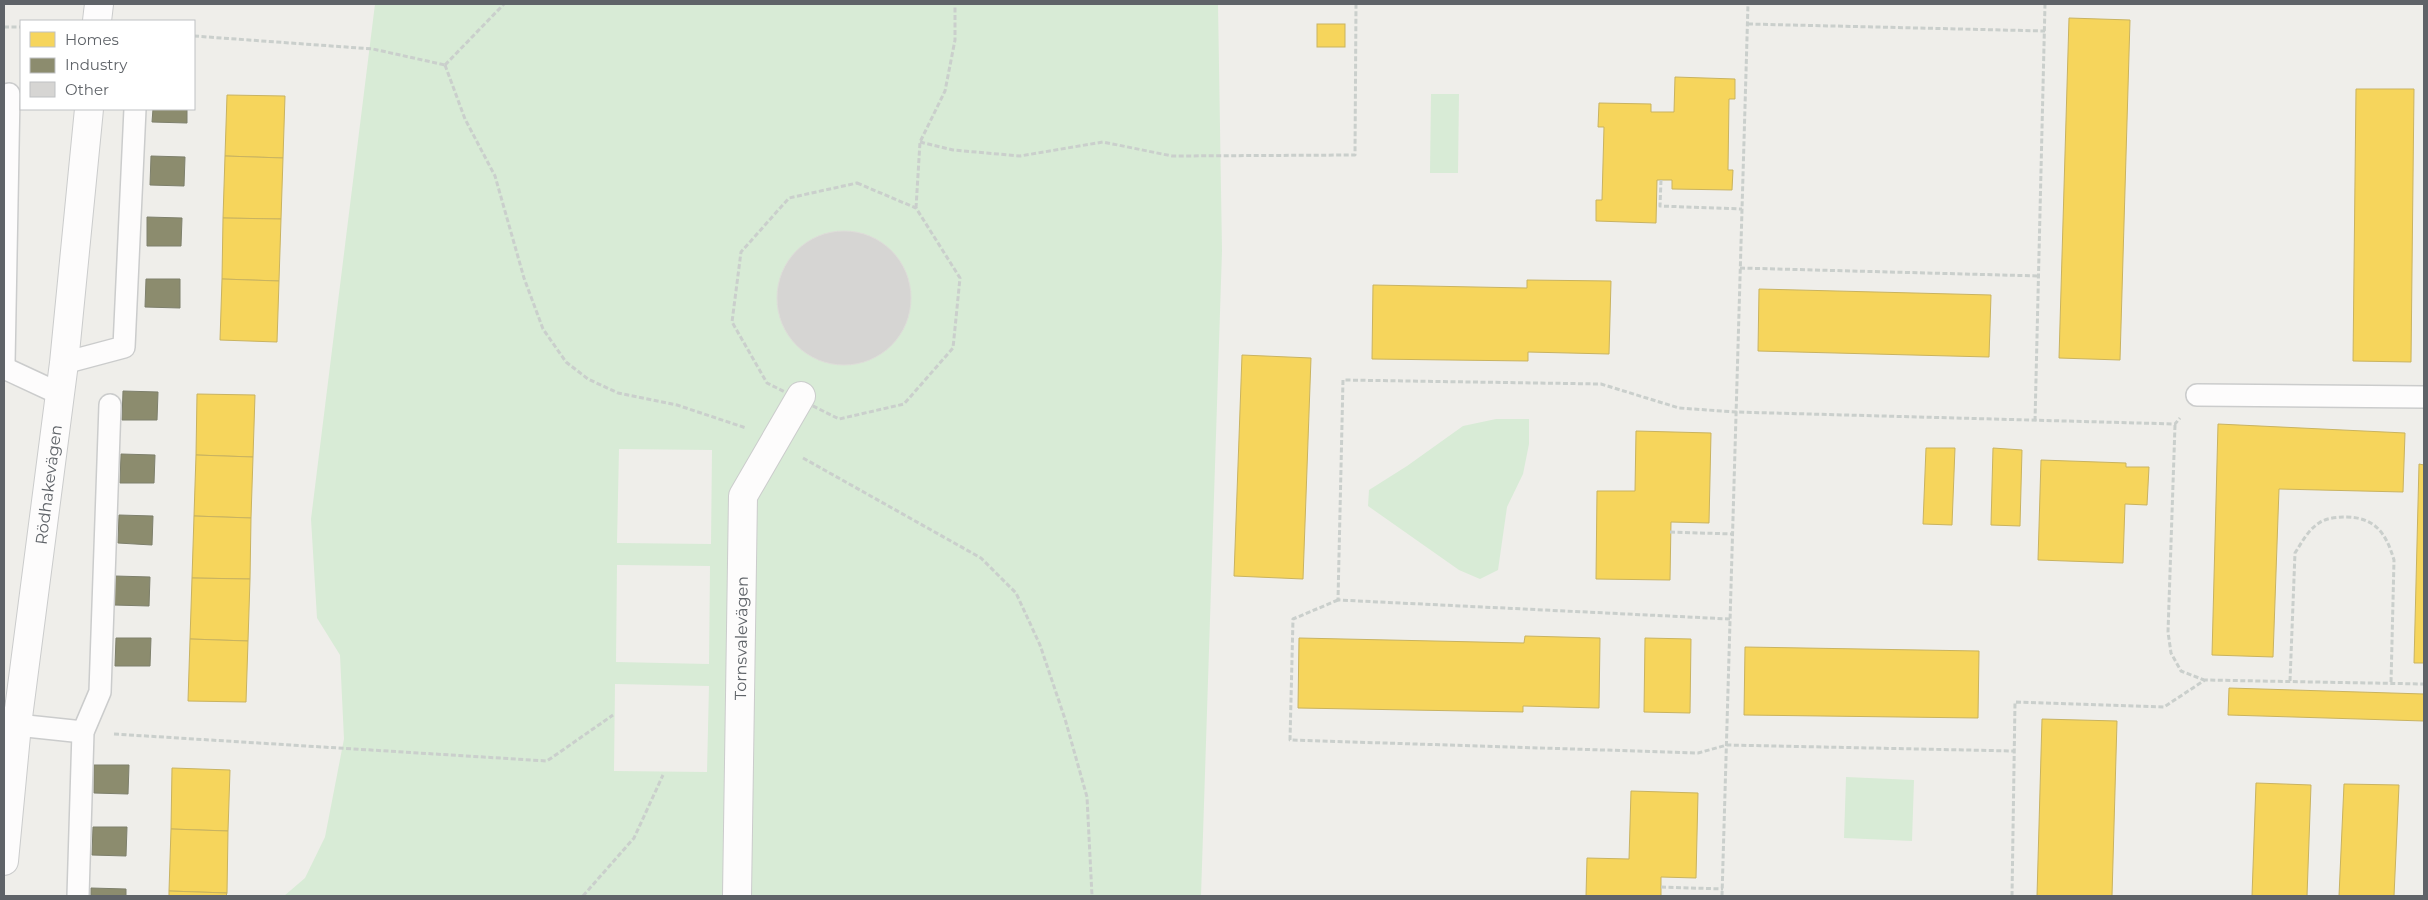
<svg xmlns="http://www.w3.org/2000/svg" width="2428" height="900" font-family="Montserrat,sans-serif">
	<rect width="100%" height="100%" fill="#efeeea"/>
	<g fill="#d8ebd6" fill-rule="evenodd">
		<path d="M375,4H1218L1222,251L1201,896H284L305,878L325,837L344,739L340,655L317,618L311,519ZM619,449L712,450L711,544L617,543ZM617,565L710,566L709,664L616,662ZM615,684L709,686L707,772L614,771Z"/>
		<polygon points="1431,94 1459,94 1458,173 1430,173"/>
		<polygon points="1496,419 1529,419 1529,444 1523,474 1507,507 1498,570 1480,579 1459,570 1368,506 1369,490 1407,466 1463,426"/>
		<polygon points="1846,777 1914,780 1912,841 1844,838"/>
	</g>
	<g fill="#f6d55c" stroke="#c9b360">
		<polygon points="2069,18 2130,20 2120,360 2059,358"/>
		<rect x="1317" y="24" width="28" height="23"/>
		<polygon points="1675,77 1735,79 1735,99 1729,99 1728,170 1733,170 1732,190 1672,189 1672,180 1657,180 1656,223 1596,221 1596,200 1602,200 1604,127 1598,127 1599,103 1651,104 1651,112 1674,112"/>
		<polygon points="2356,89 2414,89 2411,362 2353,361"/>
		<polygon points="227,95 285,96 283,158 225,156"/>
		<polygon points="225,156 283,158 281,219 223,218"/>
		<polygon points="223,218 281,219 279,281 222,279"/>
		<polygon points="222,279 279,281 277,342 220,340"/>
		<polygon points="1527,280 1611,281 1609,354 1528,352 1528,361 1372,359 1373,285 1527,288"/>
		<polygon points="1759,289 1991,295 1989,357 1758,351"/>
		<polygon points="1242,355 1311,358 1303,579 1234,576"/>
		<polygon points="197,394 255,395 253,457 196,455"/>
		<polygon points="2218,424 2405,433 2403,492 2279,489 2273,657 2212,655"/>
		<polygon points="1636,431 1711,433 1709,523 1671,522 1670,580 1596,579 1597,491 1635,491"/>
		<polygon points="1926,448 1955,448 1952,525 1923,524"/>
		<polygon points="1993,448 2022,450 2020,526 1991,525"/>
		<polygon points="196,455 253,457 251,518 194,516"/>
		<polygon points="2041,460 2126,463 2126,467 2149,467 2147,505 2125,504 2123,563 2038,560"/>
		<polygon points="2419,464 2424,465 2424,663 2414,663"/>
		<polygon points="194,516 251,518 250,579 192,578"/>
		<polygon points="192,578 250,579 248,641 190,639"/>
		<polygon points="1525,636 1600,638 1599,708 1523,706 1523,712 1298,708 1299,638 1524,643"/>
		<polygon points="1645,638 1691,639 1690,713 1644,712"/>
		<polygon points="190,639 248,641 246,702 188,701"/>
		<polygon points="1745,647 1979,651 1978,718 1744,715"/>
		<polygon points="2229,688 2424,694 2424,721 2228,715"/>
		<polygon points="2042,719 2117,721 2112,896 2037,896"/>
		<polygon points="172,768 230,770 228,831 171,829"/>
		<polygon points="2256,783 2311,785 2307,896 2252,896"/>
		<polygon points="2344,784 2399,785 2394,896 2339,896"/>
		<polygon points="1631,791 1698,793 1696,878 1661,877 1661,896 1586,896 1587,858 1629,859"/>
		<polygon points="171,829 228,831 227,893 169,891"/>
		<polygon points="169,891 227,893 226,896 169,896"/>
	</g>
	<g fill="#8c8c6e" stroke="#7e806c">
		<polygon points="153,109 187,109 187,123 152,122"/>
		<polygon points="151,156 185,157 184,186 150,185"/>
		<polygon points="147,217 182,218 181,246 147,246"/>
		<polygon points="146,279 180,279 180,308 145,307"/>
		<polygon points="123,391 158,392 157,420 122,420"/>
		<polygon points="121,454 155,455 154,483 120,483"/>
		<polygon points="119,515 153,516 152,545 118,543"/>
		<polygon points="115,576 150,577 149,606 114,605"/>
		<polygon points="116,638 151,638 150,666 115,666"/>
		<polygon points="94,765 129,765 128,794 94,793"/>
		<polygon points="93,827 127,827 126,856 92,855"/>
		<polygon points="91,888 126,889 126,896 91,896"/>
	</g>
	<circle fill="#d6d5d3" stroke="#deddd9" cx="844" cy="298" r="67"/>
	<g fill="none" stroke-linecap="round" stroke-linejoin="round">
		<g stroke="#cbcccc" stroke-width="24">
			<g id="service">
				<polyline points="4,363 9,94"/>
				<polyline points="64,363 124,347 135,109"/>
				<polyline points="4,368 60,394"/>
				<polyline points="2197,395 2424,397"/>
				<polyline points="4,717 17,725 83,732"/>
				<polyline points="78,896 83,732 100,692 110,405"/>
			</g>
		</g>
		<g stroke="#cbcccc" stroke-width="30">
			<g id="minor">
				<polyline points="97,21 99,4"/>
				<path id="s1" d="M4,861L17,725L64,363L89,109"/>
				<path id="s2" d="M737,896L743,496L801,396"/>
			</g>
		</g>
		<g stroke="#cacfcc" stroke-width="3" stroke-dasharray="5 2.5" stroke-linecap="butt">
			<polyline points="1748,24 2045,31"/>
			<polyline points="4,27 21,27"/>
			<polyline points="194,36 373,49 445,65"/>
			<polyline points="445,65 465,119 495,176 524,278 543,329 566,362 588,379 618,393 677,405 746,428"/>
			<polyline points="445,65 504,4"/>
			<polyline points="920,142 953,150 1020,156 1103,142 1172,156 1355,155 1356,4"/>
			<polyline points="1661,180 1660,206 1742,209"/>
			<polygon points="857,183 916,208 960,278 953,348 904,404 839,419 767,383 732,322 741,252 789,198"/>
			<polyline points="916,208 920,142 945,91 955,40 955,4"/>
			<polyline points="1740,268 2039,276"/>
			<polyline points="2035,421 2045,4"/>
			<polyline points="2175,425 2168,632 2171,653 2181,671 2204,680"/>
			<polyline points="803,458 981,558 1016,593 1040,645 1065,719 1087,797 1092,896"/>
			<polyline points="1670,532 1732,534"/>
			<polyline points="1338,600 1293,619 1290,740 1698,753 1727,745 2014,751"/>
			<polyline points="1730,619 1338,600 1343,380 1601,384 1679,408 1736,412 2175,424 2180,418"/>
			<path d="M2290,681L2295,553C2302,542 2308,530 2319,523C2326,518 2337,517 2345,517C2375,517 2386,533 2394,560L2391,683"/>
			<polyline points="114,734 547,761 613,715"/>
			<polyline points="1661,887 1723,889"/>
			<polyline points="583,896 634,838 663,775"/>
			<polyline points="1722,896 1748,4"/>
			<polyline points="2012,896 2015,702 2164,707 2205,680 2424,684"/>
		</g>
		<use href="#service" stroke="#fdfcfc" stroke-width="21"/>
		<use href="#minor" stroke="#fdfcfc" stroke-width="28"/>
	</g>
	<g text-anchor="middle" stroke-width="5" stroke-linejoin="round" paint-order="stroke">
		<g font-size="16" fill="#5f6368" stroke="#fff">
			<text dy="6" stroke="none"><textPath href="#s1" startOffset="379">Rödhakevägen</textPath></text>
			<text dy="6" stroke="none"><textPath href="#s2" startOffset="258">Tornsvalevägen</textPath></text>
		</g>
	</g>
	<rect width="2428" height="900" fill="none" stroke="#5f6368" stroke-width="10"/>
	<rect x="20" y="20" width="175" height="90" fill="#ffffff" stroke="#bfc1c3"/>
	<rect x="30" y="32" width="25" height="15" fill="#f6d55c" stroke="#bfc1c3"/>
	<text x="65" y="45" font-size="15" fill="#5f6368">Homes</text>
	<rect x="30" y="58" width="25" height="15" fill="#8c8c6e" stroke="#bfc1c3"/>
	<text x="65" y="70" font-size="15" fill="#5f6368">Industry</text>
	<rect x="30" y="82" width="25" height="15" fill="#d6d5d3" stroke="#bfc1c3"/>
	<text x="65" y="95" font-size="15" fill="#5f6368">Other</text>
</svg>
